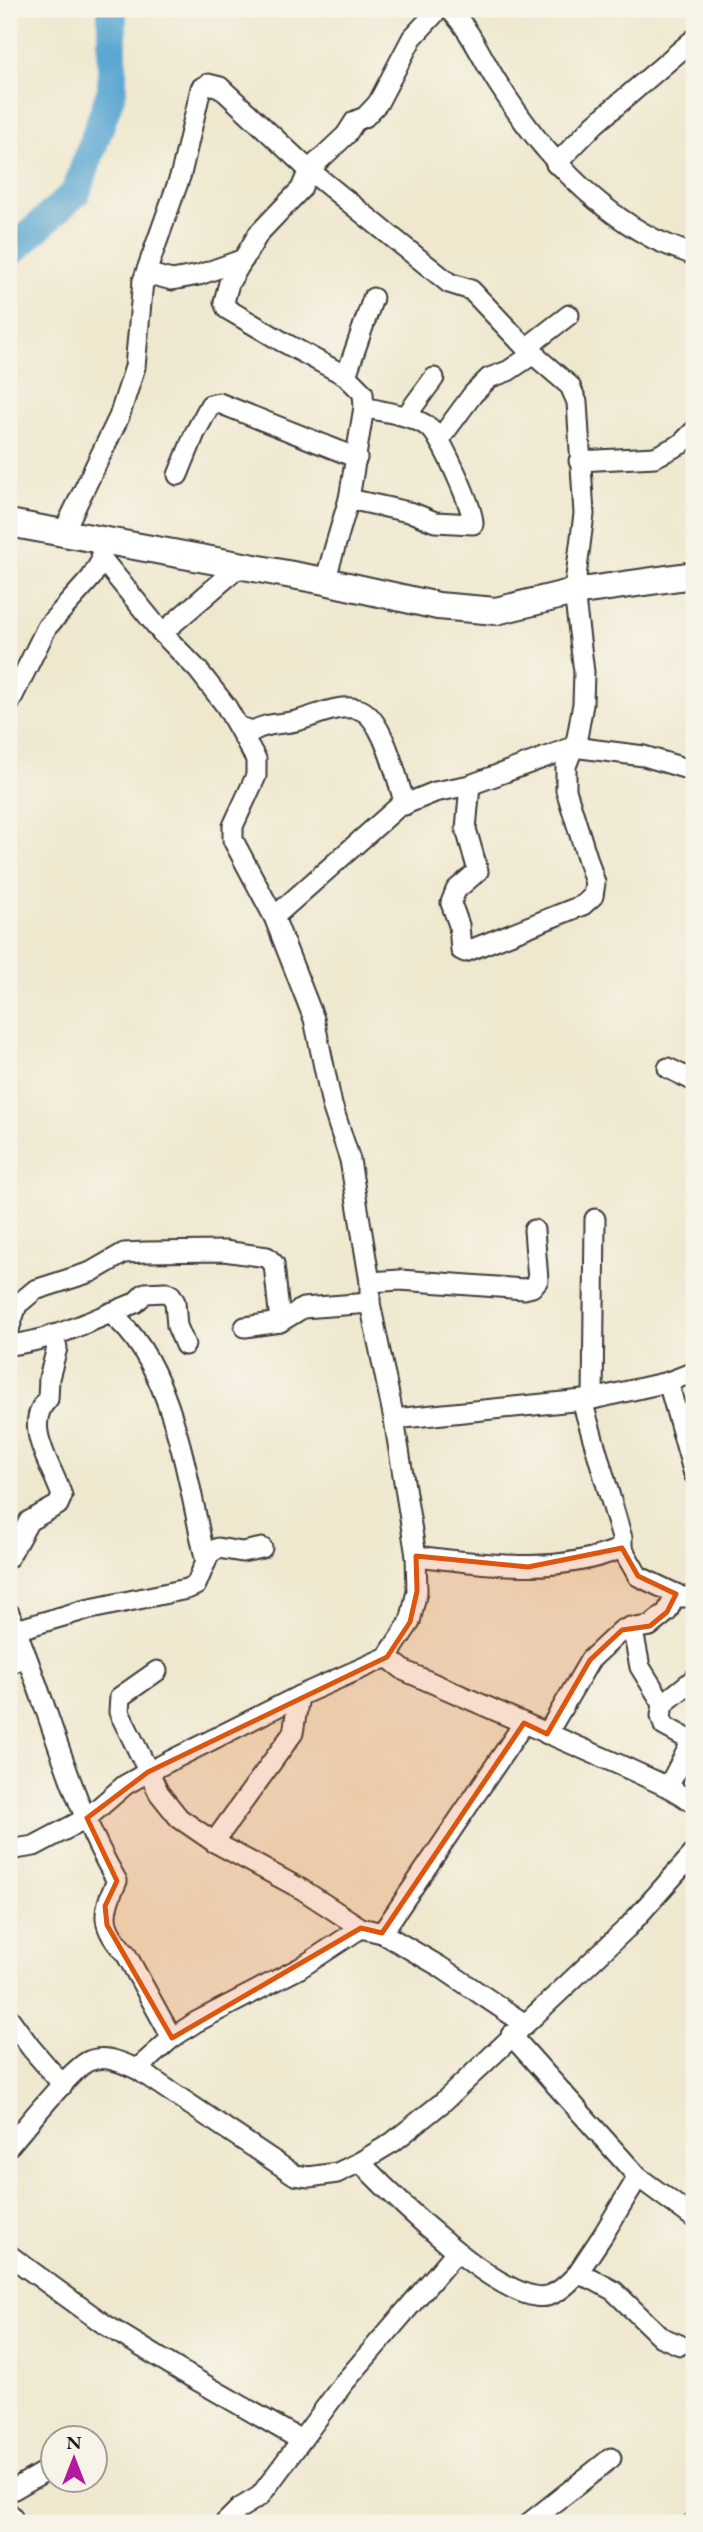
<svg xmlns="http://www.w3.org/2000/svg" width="703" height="2532" font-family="'EB Garamond',serif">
	<rect width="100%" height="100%" fill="#f7f3e8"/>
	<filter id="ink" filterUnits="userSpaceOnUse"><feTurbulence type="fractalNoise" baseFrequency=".0143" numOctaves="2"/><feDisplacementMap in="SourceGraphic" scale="14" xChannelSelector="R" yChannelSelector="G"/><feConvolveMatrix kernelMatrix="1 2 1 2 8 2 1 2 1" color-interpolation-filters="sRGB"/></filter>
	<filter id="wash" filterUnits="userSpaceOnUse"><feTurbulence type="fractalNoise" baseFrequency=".00686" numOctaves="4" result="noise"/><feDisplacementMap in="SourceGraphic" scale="28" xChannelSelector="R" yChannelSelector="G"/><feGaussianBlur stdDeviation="1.57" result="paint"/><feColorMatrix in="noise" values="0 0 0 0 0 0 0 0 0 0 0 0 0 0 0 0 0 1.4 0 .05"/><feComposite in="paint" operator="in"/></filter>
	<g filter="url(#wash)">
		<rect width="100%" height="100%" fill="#efe8cf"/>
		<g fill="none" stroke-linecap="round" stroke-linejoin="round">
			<polyline stroke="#57a5d1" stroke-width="30" points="9,254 76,192 112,90 112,9"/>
		</g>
	</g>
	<g filter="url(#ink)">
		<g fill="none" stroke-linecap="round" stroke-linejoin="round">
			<g stroke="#3c3b37" stroke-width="23">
				<g id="street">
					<path d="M449,9C471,30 482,59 499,85C538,147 589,205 654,239C667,245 681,250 694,255"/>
					<polyline points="556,164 595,124 694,39"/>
					<polyline points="143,281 153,275 172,280 199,275 244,259"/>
					<polyline points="526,348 569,315"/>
					<polyline points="346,376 373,298"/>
					<polyline points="406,416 434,378"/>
					<polyline points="439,440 473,394 489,378 508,371 535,353"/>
					<polyline points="579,461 655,457 681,444 694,431"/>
					<polyline points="178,475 195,433 210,405 219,403 357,458"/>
					<path d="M349,499L413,513L435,522L473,524C475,512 441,437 431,429C413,414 386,413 364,407"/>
					<polyline points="63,533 119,417 135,367 143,281 181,174 201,88 208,84 220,87 309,170 449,283 471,290 526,348 570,386 577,402 584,514 574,592 584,672 583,704 577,738 566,766 566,790 595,883 593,896 583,905 465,952 461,950 459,925 451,903 456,890 478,871 466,829 470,785"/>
					<polyline points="325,581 349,499 364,407 363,393 346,376 283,342 227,309 224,302 229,283 259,233 301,189 309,170 346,135 355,121 365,117 378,103 412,38 439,9"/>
					<polyline points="162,633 240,566"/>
					<polyline points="9,704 47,627 91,578 102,559"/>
					<path d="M239,727L253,731C268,722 284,725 300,720C318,715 339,704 358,709C383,715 398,782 405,805"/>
					<polyline points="274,917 398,807 435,792 470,785 573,747 644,756 694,771"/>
					<polyline points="668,1068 694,1081"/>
					<polyline points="370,1282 400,1280 524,1289 532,1287 538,1280 534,1230"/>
					<path d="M110,1313C174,1362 188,1486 206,1562"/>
					<polyline points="245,1327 280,1322 303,1308 370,1303"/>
					<polyline points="9,1329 17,1305 35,1290 91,1272 124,1253 145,1252 224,1251 267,1257 274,1264 280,1322"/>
					<path d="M9,1345C52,1341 94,1319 135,1303L145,1293L165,1292L171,1295L175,1302L177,1326L185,1345"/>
					<polyline points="668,1382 694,1474"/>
					<polyline points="593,1399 595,1219"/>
					<polyline points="582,1401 622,1538 622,1548 638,1576 682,1597 694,1597"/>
					<polyline points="394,1419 593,1399 668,1382 694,1372"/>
					<path d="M416,1556C486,1564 554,1576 622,1548"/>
					<path d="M9,1557L29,1521L58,1505L62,1496C53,1467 21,1425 48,1399L49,1378L57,1348L52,1335"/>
					<path d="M9,1613C48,1701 68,1798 117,1881C101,1914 101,1926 126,1954L172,2038"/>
					<polyline points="630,1627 635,1641 640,1667 663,1704 661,1716 664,1726 686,1738 690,1745 668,1787"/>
					<polyline points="16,1630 81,1611 187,1589 196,1585 209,1554 218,1548 242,1552 262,1548"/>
					<polyline points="387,1657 405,1671 620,1765 668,1787 694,1803"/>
					<polyline points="9,1664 25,1657"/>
					<polyline points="157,1671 120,1697 119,1712 159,1793 179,1818 214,1842 303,1890 361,1928 382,1933 439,1966 525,2024"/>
					<polyline points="663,1704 694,1679"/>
					<polyline points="547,1734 590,1660 622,1630 650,1626 667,1612 676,1594"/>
					<polyline points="214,1842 293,1733 299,1696"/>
					<polyline points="9,1850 34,1846 87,1818 125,1785 148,1772 299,1696 387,1657 410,1622 417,1591 416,1556 394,1419 370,1303 370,1282 350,1160 332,1105 314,1019 274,917 233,840 233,826 256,776 256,759 226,706 198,670 162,633 102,559 99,539"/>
					<polyline points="382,1933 524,1723"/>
					<polyline points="9,2018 31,2048 63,2085"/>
					<polyline points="511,2035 638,2177 694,2218"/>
					<polyline points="137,2069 172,2038 196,2022 300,1968 361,1928"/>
					<path d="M9,2146C23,2130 74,2066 89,2061C105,2054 122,2063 137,2069L295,2175L309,2177L337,2173L360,2162L393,2142L443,2102L628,1927L694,1853"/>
					<path d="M360,2162C390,2193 503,2306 547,2296C559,2293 569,2283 577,2274L592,2279L614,2291L661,2337L680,2345"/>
					<polyline points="9,2255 104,2324 181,2371 301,2440"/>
					<polyline points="577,2274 603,2235 638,2177"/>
					<polyline points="9,2492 52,2467"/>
					<polyline points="9,2513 16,2523"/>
					<polyline points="225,2523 240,2508 260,2496 343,2384 456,2252"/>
					<polyline points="529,2523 611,2458"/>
					<polyline points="693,2523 694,2522"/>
				</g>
			</g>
			<g stroke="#3c3b37" stroke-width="30">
				<polyline id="secondary" points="9,523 325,581 438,606 496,611 574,592 694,575"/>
			</g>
			<use href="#street" stroke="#fff" stroke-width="19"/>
			<use href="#secondary" stroke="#fff" stroke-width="26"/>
		</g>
	</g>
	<path fill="#de560d" fill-opacity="0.2" stroke="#de560d" stroke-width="5" stroke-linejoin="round" d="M622,1548L638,1576L676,1594L667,1612L650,1626L622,1630L590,1660L547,1734L524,1723L382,1933L361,1928L172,2038L107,1925L105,1906L117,1881L87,1818L148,1772L387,1657L410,1622L417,1591L416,1556L528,1567Z"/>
	<rect width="703" height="2532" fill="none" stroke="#f7f3e8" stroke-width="35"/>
	<g transform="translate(74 2459)"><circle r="33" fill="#f7f3e8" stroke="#9f9d96" stroke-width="2"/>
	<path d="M0-5L12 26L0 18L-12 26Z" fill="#b5179e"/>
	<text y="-10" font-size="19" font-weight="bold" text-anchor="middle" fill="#1c1c1c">N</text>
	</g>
</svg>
